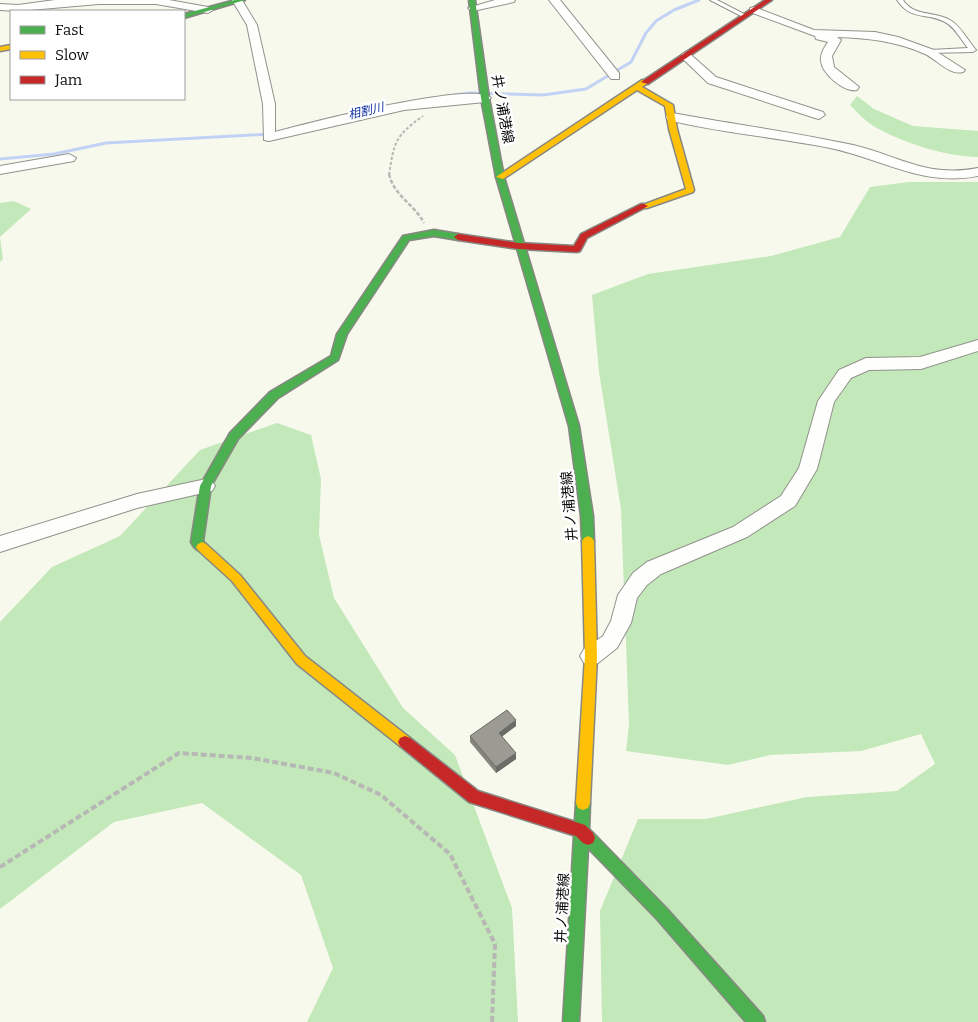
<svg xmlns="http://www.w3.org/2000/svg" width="978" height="1022" font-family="Bitter,'Noto Sans JP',serif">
	<rect width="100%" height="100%" fill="#f8f9ed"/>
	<g fill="#c3e8b9">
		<path d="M857,96L874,109L913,126L978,131V157C948,157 903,143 877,128C867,123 858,113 850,105Z"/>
		<polygon points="909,182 978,182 978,1022 602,1022 600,911 638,819 706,819 807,797 897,791 935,764 921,734 861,751 770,755 728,765 626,751 629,725 621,509 599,372 592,295 648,274 771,256 840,237 870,187"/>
		<polygon points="14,201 31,209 0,237 3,259 0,262 0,203"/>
		<polygon points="277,423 311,435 321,479 319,535 334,598 403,708 455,755 512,908 518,1022 307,1022 333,968 301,875 202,803 114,822 0,909 0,622 52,567 120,536 200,450"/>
	</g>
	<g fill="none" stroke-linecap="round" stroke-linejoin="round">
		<g stroke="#c1d2f5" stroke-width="3">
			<polyline points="454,95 469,93 543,95 586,89 631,62 646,33 656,21 674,10 699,0"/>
			<polyline points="349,114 379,108"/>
			<polyline points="0,159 54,154 106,143 270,134"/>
		</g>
		<g stroke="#91928c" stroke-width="2">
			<g id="lane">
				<polygon points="710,0 717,0 748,16 743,17"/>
				<path d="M897,0H903C914,17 934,11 950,20C961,26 968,41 976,50L973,52L928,53V51L930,50L968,48C961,40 955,27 945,22C926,12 911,21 897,0Z"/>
			</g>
		</g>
		<g stroke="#91928c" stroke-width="2">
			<g id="street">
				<polygon points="55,0 169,0 208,7 213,10 208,13 156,4 99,4 18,11 0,10 0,4 18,5"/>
				<path d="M232,0H242L257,25L275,104V132C304,124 475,80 491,98L485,102L404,110L269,141L264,140L263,104L247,25Z"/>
				<polygon points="495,0 515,0 514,2 473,11 468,8"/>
				<polygon points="549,0 560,0 619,73 619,79 611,79"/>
				<path d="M754,7L814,30L875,32L898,37L934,50L965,70L963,72C950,76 936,59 925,54C896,41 868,38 837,37L841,40L832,56L834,67L859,87L857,90C845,93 822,74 821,61C820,54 824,48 828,42L816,39L815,36L750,12V8Z"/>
				<polygon points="686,53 690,54 716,77 823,112 825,115 819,119 815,118 708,83 682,58 682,54"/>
				<path d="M672,113C732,124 793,132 853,145C900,156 926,178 978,168V176C922,187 883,159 830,148C776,137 721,133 668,120L666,117L668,114Z"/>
				<polygon points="69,154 76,158 74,161 0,174 0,166"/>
				<polygon points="978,340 978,351 921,369 869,370 851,378 834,402 817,469 795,506 747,537 661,574 647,585 637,598 631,623 617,648 598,663 591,665 584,663 580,656 584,649 603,636 611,621 618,595 633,573 647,562 733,527 781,496 799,468 818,401 839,370 866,358 920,357"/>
				<polygon points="206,479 212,481 215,486 212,491 137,508 0,552 0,536 137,494"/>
			</g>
		</g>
		<g stroke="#888883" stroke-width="3">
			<g id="fast">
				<polygon points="235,0 245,0 184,18 184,14"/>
				<polygon points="469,0 475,0 489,98 504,177 579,426 593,516 594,541 592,544 584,544 582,541 581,516 569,426 496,177 481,98"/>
				<path d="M434,230L458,234L462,237L458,240L434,236L409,240L347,334L338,360L278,398L238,439L211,486L203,541L208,547L206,550C199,553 194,548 191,542L200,486L230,433L270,392L331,356L337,334L403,236Z"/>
				<polygon points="583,796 588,798 590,803 589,831 593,833 667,909 763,1016 765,1022 746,1022 657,919 588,848 579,1022 563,1022 576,803 578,798"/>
			</g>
		</g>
		<g stroke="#888883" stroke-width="3">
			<g id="slow">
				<polygon points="11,45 11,49 0,51 0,47"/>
				<polygon points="642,80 649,82 642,87 673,105 677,129 694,190 693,192 647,208 644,208 640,206 686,189 669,129 665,106 637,90 503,179 496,177"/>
				<polygon points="588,536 592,538 594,541 597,656 590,803 588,808 583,810 578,808 576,803 585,656 582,541 584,538"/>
				<polygon points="202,542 206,544 240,575 305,656 410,738 412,742 410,746 405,748 400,746 297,664 232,581 198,550 196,547 198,544"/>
			</g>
		</g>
		<g stroke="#888883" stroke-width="3">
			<g id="jam">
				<polygon points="765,0 772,0 648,84 641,82"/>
				<polygon points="641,204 644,204 648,206 587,238 580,251 577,252 519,249 458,240 454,237 458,234 519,243 574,246 581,234"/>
				<polygon points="405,736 410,738 478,791 585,825 593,833 595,838 593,843 588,845 583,843 576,836 469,802 400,746 398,742 400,738"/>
			</g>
		</g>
		<path stroke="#b7b7b5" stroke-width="2" stroke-dasharray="3 2" stroke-linecap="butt" d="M389,175C394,142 395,136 423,116"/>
		<path stroke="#b7b7b5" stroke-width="2.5" stroke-dasharray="4 2" stroke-linecap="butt" d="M389,174C394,196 414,204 424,223"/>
		<polyline stroke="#b7b7b5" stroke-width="4" stroke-dasharray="6 3" stroke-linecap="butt" points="0,867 179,753 252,758 334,773 381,795 450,854 495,944 492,1022"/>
		<use href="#lane" fill="#fefefc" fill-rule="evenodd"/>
		<use href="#street" fill="#fefefc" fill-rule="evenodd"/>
		<use href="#fast" fill="#4caf50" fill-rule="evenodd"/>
		<use href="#slow" fill="#ffc107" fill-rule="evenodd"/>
		<use href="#jam" fill="#c62828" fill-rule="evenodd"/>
	</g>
	<polygon fill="#85857e" points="516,720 516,726 502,736 516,759 496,773 470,742 470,736"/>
	<g fill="#6c6c67">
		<polygon points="516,720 516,726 499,739 499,733"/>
		<polygon points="516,753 516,759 496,773 496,767"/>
	</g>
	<polygon fill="#9b9b93" stroke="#6c6c67" points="507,710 516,720 499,733 516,753 496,767 470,736"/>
	<g text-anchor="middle" stroke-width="5" stroke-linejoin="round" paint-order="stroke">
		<g font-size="12" font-style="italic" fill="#10319f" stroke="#fff">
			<text transform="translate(366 111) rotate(-13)" y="4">相割川</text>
		</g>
		<g font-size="14" fill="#0a0a0a" stroke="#fff">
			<text transform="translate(503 109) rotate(80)" y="5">井ノ浦港線</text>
			<text transform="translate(569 506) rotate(-95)" y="5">井ノ浦港線</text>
			<text transform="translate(562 908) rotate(-87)" y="5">井ノ浦港線</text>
		</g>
	</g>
	<rect x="10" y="10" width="175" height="90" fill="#ffffff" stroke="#9d9d9d"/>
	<rect x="20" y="26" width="25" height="8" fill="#4caf50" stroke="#9d9d9d"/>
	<text x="55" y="35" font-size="15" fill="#0a0a0a">Fast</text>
	<rect x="20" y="51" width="25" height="8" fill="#ffc107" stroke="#9d9d9d"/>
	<text x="55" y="60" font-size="15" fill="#0a0a0a">Slow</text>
	<rect x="20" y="76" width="25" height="8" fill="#c62828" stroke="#9d9d9d"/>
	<text x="55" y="85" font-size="15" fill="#0a0a0a">Jam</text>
</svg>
